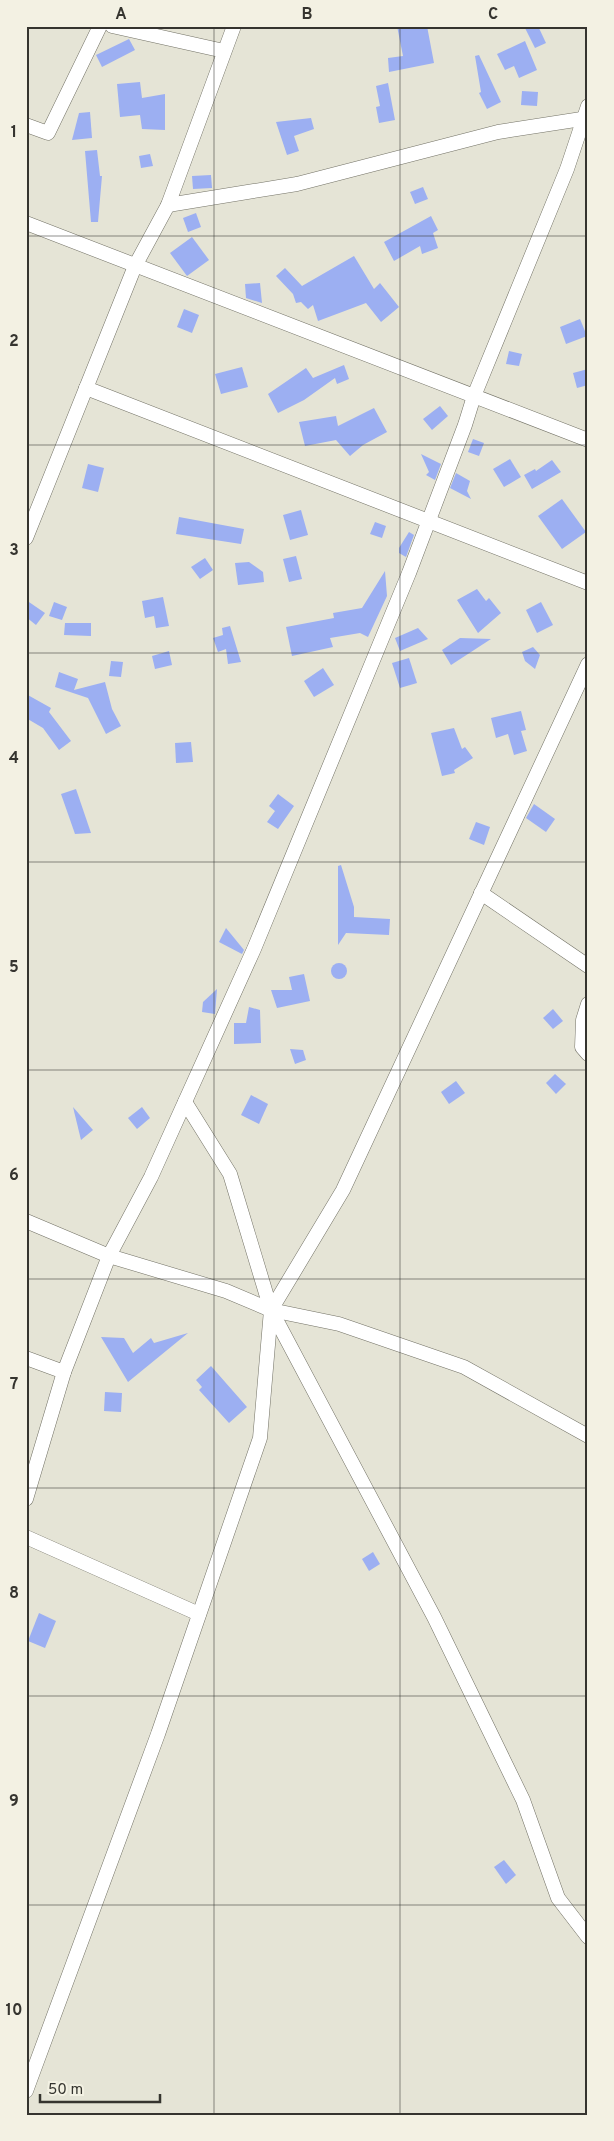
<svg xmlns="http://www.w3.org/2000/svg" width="614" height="2141" font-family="Overpass,sans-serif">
	<rect width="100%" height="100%" fill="#e5e4d6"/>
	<g fill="#9caff2">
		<polygon points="397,26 427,26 434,63 389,72 388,58 403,56"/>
		<polygon points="524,26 538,26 546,43 535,48"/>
		<polygon points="129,39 135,50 102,67 96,55"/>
		<polygon points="525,41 537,70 519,78 514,66 505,70 497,54"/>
		<polygon points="479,55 501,102 487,109 479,93 481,92 475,56"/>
		<polygon points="140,82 142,98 165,94 165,130 142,129 140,115 120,117 117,84"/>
		<polygon points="388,83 395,120 379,123 376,107 380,106 376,86"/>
		<polygon points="522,91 538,92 537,106 521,105"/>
		<polygon points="90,112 92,138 72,140 79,113"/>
		<polygon points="311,118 314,129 294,136 299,151 287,155 276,122"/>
		<polygon points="97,150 100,176 102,176 98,222 91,222 85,151"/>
		<polygon points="150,154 153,166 141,168 139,156"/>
		<polygon points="211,175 212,188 193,189 192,176"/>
		<polygon points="423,187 428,199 415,204 410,192"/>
		<polygon points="196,213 201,227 188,232 183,218"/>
		<polygon points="431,216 438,230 433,233 438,248 422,254 420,246 394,261 384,242"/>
		<polygon points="192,237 209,260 187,276 170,253"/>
		<polygon points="354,256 374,289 380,283 399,307 381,322 366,303 318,321 313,305 308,309 301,302 296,303 293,294 276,276 285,268 302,286"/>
		<polygon points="260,283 262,303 246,298 245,284"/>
		<polygon points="184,309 199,315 192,333 177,327"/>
		<polygon points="580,319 587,336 566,344 560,327"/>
		<polygon points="509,351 522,354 519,366 506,364"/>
		<polygon points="344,365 349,379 337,384 335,378 304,400 278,413 268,394 306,368 313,378"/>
		<polygon points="242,367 248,387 221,394 215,374"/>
		<polygon points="588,369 588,385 577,388 573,373"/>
		<polygon points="440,406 448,416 432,430 423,419"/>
		<polygon points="374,408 387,432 363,445 350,456 336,440 305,446 299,422 336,416 338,426"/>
		<polygon points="473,439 484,443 479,456 468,452"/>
		<polygon points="421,454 441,464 435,480 426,475 429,472"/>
		<polygon points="510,459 521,477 504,487 493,469"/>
		<polygon points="552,460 561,472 532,489 524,475 535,469 536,471"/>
		<polygon points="88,464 104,468 98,492 82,488"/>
		<polygon points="456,473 470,481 467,491 471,499 450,488"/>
		<polygon points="562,499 586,532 562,549 538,516"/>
		<polygon points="301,510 308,535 290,540 283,515"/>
		<polygon points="179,517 244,529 241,544 176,534"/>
		<polygon points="375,522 386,526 382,538 370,534"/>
		<polygon points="409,532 414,535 406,557 399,553 399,548"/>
		<polygon points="296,556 302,579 289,582 283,559"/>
		<polygon points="205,558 213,570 200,579 191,567"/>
		<polygon points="249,562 263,572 264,582 238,585 235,563"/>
		<polygon points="385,571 387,596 368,637 360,633 330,638 333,647 292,656 286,627 334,618 333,613 362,608"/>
		<polygon points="477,589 486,601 489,598 501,613 478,633 457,600"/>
		<polygon points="163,597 169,626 156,628 154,616 145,618 142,601"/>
		<polygon points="26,600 45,613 36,625 26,617"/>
		<polygon points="54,602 67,607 62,620 49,616"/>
		<polygon points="541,602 553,625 537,633 526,610"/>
		<polygon points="65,623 91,623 91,636 64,635"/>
		<polygon points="230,626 241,662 228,664 226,649 218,652 213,638 223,635 222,628"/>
		<polygon points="418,628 428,639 400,651 395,638"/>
		<polygon points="460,638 491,639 451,665 442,650"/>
		<polygon points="533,647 540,655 535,669 525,661 522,652"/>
		<polygon points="169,651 172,665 155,669 152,656"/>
		<polygon points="409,658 417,683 400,688 392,663"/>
		<polygon points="111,661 123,662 121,677 109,676"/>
		<polygon points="323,668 334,685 314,697 304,681"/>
		<polygon points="59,672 78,679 74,690 105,682 112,709 121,726 106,734 88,698 55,687"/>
		<polygon points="26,694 51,708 49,712 71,741 59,750 43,728 26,718"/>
		<polygon points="521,711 526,730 521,731 527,751 514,755 508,734 496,738 491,718"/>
		<polygon points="454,728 462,749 465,747 473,758 454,770 455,773 442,776 431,733"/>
		<polygon points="191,742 193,762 176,763 175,743"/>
		<polygon points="76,789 91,833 75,834 61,794"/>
		<polygon points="278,794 294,806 278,829 267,822 275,811 269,806"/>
		<polygon points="534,804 555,819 546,832 526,818"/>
		<polygon points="476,822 490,827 484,845 469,839"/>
		<polygon points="341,865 354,907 354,917 390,919 389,935 346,933 338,945 338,866"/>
		<polygon points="226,928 244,950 242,954 219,942"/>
		<circle cx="339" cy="971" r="8"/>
		<polygon points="304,974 310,1001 277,1008 271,990 292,990 289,977"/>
		<polygon points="217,989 215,1014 202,1012 203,1002"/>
		<polygon points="249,1007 260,1010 261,1043 234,1044 234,1023 246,1023"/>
		<polygon points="553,1009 563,1021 553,1029 543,1018"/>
		<polygon points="290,1049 303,1050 306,1060 295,1064"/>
		<polygon points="555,1074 566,1084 556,1094 546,1083"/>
		<polygon points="456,1081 465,1093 449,1104 441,1092"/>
		<polygon points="251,1095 268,1104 259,1124 241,1115"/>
		<polygon points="73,1107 93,1130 81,1140"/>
		<polygon points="142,1107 150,1118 137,1129 128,1118"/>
		<polygon points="188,1333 128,1382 101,1337 124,1338 133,1353 151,1338 154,1343"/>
		<polygon points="211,1366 247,1407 229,1423 199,1390 202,1387 196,1380"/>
		<polygon points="105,1392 122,1393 121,1412 104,1411"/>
		<polygon points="373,1552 380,1564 369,1571 362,1559"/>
		<polygon points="39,1613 56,1621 45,1648 28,1641"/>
		<polygon points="504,1860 516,1875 506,1884 494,1867"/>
	</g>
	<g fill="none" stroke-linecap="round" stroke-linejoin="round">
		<g stroke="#737266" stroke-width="15">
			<g id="minor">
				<polyline points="112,26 224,51"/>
				<polyline points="26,125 48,133 100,26"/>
				<polyline points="168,205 297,184 498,132 588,118"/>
				<polyline points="26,223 588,440"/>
				<polyline points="86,388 588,583"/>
				<polyline points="26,538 135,266 168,205 234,26"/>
				<polyline points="481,893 588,966"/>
				<polyline points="588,1004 583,1020 582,1047 588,1054"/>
				<polyline points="185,1102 230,1174 271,1310 434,1617 523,1800 558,1898 588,1937"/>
				<polyline points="26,1221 109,1256 226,1291 271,1310 339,1324 464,1367 588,1436"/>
				<polyline points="26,1358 64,1372"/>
				<polyline points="26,1499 64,1372 109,1256 151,1177 254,949 409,573 465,425 474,396 567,169 588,106"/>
				<polyline points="26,1537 199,1614"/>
				<polyline points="26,2091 158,1734 260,1438 271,1310 343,1190 588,664"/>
			</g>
		</g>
		<use href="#minor" stroke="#fff" stroke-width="14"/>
	</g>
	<path fill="none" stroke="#35342f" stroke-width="1" stroke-opacity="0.55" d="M214,26V2115M400,26V2115M26,236H588M26,445H588M26,653H588M26,862H588M26,1070H588M26,1279H588M26,1488H588M26,1696H588M26,1905H588"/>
	<rect width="614" height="2141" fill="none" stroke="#f3f1e3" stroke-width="55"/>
	<path d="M40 2094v8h120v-8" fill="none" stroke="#35342f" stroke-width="2.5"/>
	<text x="48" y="2094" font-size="15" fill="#35342f" stroke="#f3f1e3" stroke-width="4" paint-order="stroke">50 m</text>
	<rect x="28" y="28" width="558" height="2086" fill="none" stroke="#35342f" stroke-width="2"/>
	<g font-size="16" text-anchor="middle" font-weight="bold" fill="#35342f">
		<text x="121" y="19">A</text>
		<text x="307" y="19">B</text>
		<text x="493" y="19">C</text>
		<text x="14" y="137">1</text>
		<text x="14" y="346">2</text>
		<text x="14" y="555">3</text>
		<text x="14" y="763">4</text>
		<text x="14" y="972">5</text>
		<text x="14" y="1180">6</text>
		<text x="14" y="1389">7</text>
		<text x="14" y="1598">8</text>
		<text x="14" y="1806">9</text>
		<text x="14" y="2015">10</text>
	</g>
</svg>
